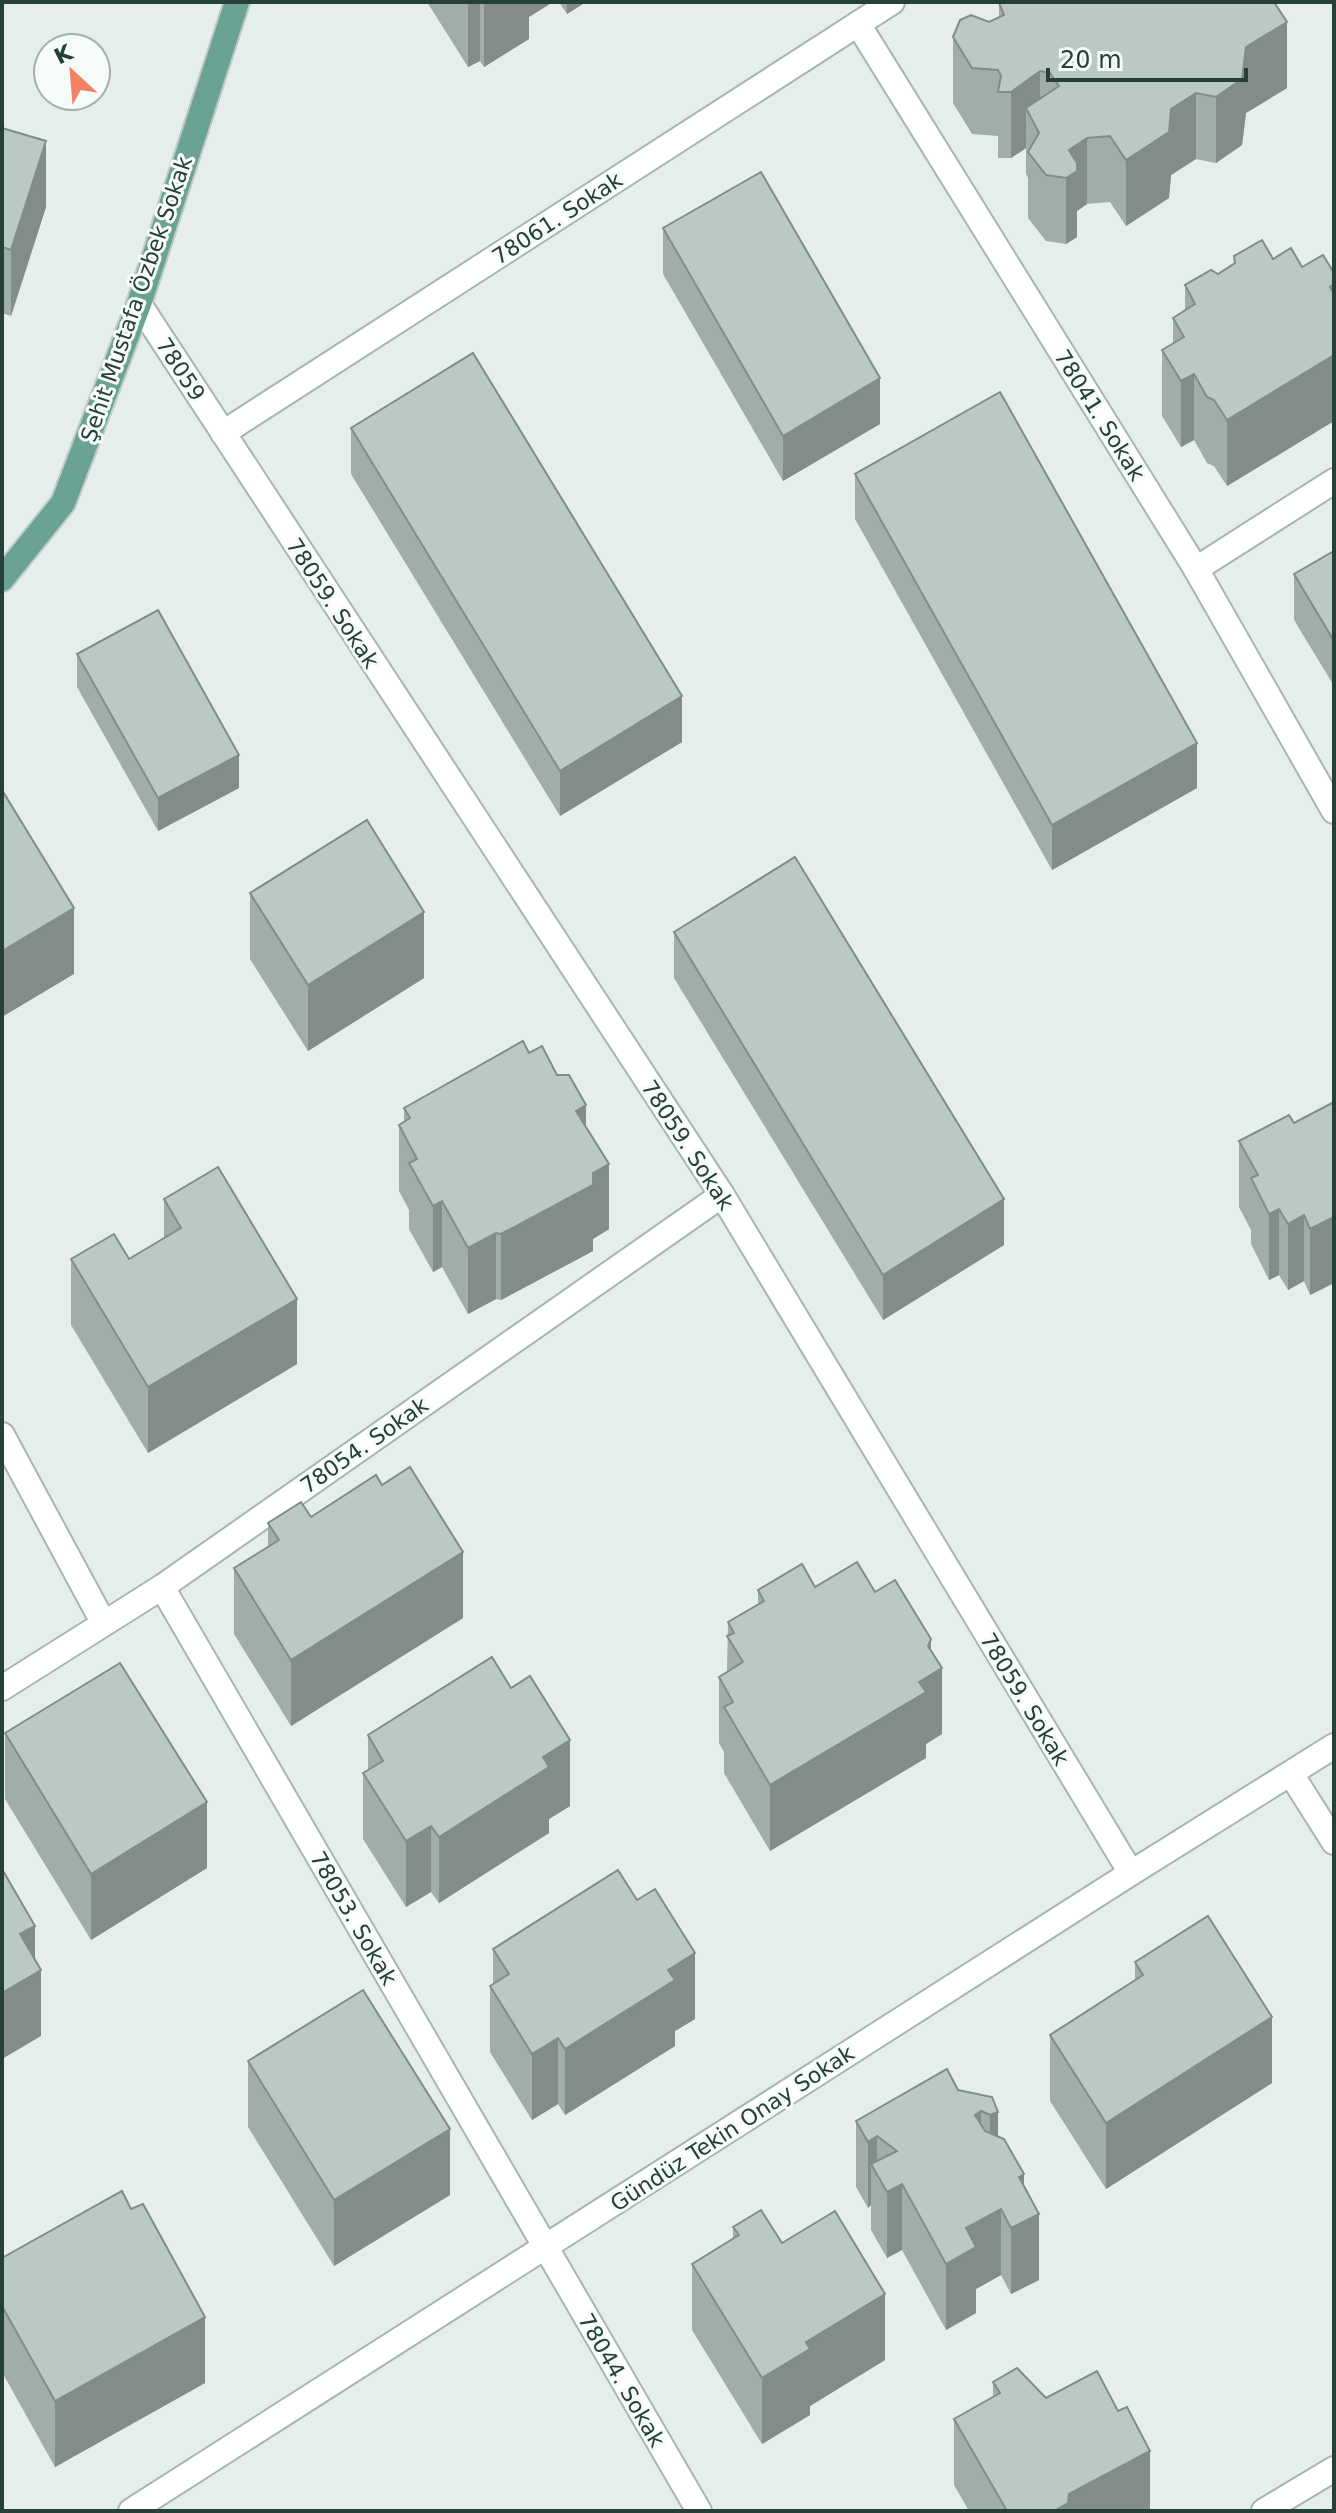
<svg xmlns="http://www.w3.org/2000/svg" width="1336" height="2513" font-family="'DejaVu Sans',sans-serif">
	<rect width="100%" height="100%" fill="#e5eeea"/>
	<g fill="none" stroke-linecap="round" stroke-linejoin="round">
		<g stroke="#a7b6b1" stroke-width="28">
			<g id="minor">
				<polyline points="858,24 1196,569 1334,811"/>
				<polyline points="139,304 722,1195 1131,1873"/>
				<polyline points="223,433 892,2"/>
				<polyline points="1196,569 1334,481"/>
				<polyline points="2,1435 103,1622"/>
				<polyline points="162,1587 699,2511"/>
				<polyline points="2,1688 162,1587 722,1195"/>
				<polyline points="1291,1774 1334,1842"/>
				<polyline points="131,2511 1131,1873 1334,1746"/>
				<polyline points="1264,2511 1334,2469"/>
			</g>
		</g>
		<g stroke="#c2cac7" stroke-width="28">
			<polyline id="major" points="2,579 63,503 139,304 237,2"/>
		</g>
		<use href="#minor" stroke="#fff" stroke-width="24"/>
		<use href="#major" stroke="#6aa393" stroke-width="24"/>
	</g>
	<g fill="#a0ada8">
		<polygon points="427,2 553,2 529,17 529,39 484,67 480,61 468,67"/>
		<polygon points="559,2 586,2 567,14"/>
		<polygon points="999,3 1287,88 1246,113 1242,145 1216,163 1196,159 1171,175 1169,198 1126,226 1110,202 1087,204 1077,211 1077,237 1066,244 1046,241 1028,218 1028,178 1026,174 1026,148 1011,158 998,158 998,136 972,134 953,103 953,37 999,17"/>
		<polygon points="2,128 46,207 11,316 2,313"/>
		<polygon points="663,228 880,424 783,481 663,274"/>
		<polygon points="1273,259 1302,267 1334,273 1334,421 1227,486 1214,466 1207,463 1194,440 1181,447 1162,416 1162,350 1173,343 1173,318 1185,311 1185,285 1218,274"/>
		<polygon points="351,428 682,742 560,816 351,474"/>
		<polygon points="855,474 1197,788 1052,870 855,519"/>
		<polygon points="1334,551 1334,686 1294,620 1294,574"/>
		<polygon points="77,654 239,788 158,831 77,687"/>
		<polygon points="250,893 424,978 308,1051 250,959"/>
		<polygon points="674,932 1004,1245 883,1320 674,978"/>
		<polygon points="529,1053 586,1127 609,1229 593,1239 593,1251 501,1300 496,1299 468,1314 442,1267 433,1272 409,1229 409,1210 399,1191 399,1125 404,1122 404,1108"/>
		<polygon points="1334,1102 1334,1283 1310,1295 1304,1281 1288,1290 1279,1275 1269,1280 1251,1244 1251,1230 1239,1207 1239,1141 1294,1123"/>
		<polygon points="164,1199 297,1364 148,1453 71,1325 71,1259 129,1259 164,1238"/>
		<polygon points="311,1517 463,1618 291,1726 234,1634 234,1568 268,1547 268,1523"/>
		<polygon points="815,1587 875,1592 931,1650 942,1734 926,1744 926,1758 770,1851 724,1773 724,1752 719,1743 719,1677 727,1672 728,1622 758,1604 758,1590"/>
		<polygon points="5,1733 207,1868 91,1940 5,1799"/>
		<polygon points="368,1735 570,1806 549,1819 549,1833 439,1903 431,1892 406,1907 363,1839 363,1773 368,1770"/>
		<polygon points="493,1949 695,2019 675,2031 675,2046 565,2115 558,2104 532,2120 490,2052 490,1986 493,1984"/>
		<polygon points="1135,1962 1272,2083 1106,2189 1050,2101 1050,2035 1135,1981"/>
		<polygon points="248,2061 450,2195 334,2266 248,2127"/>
		<polygon points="958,2090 992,2097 998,2137 1039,2280 1011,2294 1001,2275 976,2289 976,2313 946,2330 902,2250 887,2258 871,2230 871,2205 868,2208 856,2187 856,2121"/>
		<polygon points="131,2209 205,2383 55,2467 2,2372 2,2258"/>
		<polygon points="733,2227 782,2243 885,2360 810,2406 810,2415 762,2444 692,2330 692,2264 733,2239"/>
		<polygon points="993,2382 1046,2398 1118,2411 1150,2511 969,2511 954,2485 954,2419 993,2397"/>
	</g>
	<g fill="#828d88">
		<polygon points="468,2 480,2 480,61 468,67"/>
		<polygon points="484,2 553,2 529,17 529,39 484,67"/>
		<polygon points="567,2 586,2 567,14"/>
		<polygon points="1287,22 1287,88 1246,113 1242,145 1216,163 1216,97 1246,47"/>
		<polygon points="1040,71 1040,137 1026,108 1026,148 1011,158 1011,92"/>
		<polygon points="1196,93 1196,159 1171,175 1169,198 1126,226 1126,160 1171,109"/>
		<polygon points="1087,138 1087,204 1077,211 1077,237 1066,244 1066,178 1069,150"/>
		<polygon points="46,141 46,207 11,316 11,250"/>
		<polygon points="1334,355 1334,421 1227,486 1227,420"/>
		<polygon points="1194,374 1194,440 1181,447 1181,381"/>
		<polygon points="880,378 880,424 783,481 783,436"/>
		<polygon points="682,696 682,742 560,816 560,771"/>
		<polygon points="1197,743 1197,788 1052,870 1052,825"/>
		<polygon points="239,755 239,788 158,831 158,798"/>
		<polygon points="74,908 74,974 2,1017 2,951"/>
		<polygon points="424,912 424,978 308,1051 308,985"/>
		<polygon points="586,1105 586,1171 576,1111"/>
		<polygon points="609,1164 609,1229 593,1239 593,1251 501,1300 501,1234 593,1173"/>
		<polygon points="1004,1199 1004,1245 883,1320 883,1275"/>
		<polygon points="442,1201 442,1267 433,1272 433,1206"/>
		<polygon points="1279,1209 1279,1275 1269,1280 1269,1214"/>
		<polygon points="1304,1215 1304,1281 1288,1290 1288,1224"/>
		<polygon points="1334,1217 1334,1283 1310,1295 1310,1229"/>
		<polygon points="496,1233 496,1299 468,1314 468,1248"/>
		<polygon points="297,1299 297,1364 148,1453 148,1387"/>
		<polygon points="463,1552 463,1618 291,1726 291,1660"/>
		<polygon points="931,1639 931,1675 942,1668 942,1734 926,1744 926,1758 770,1851 770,1785 919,1682"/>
		<polygon points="570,1740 570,1806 549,1819 549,1833 439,1903 439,1837 543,1757"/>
		<polygon points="207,1802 207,1868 91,1940 91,1874"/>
		<polygon points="431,1826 431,1892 406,1907 406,1841"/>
		<polygon points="35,1926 35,1974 41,1970 41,2036 2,2059 2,1993 20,1934"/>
		<polygon points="695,1953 695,2019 675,2031 675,2046 565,2115 565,2049 668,1970"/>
		<polygon points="1272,2017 1272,2083 1106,2189 1106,2123"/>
		<polygon points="558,2038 558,2104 532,2120 532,2054"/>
		<polygon points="981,2111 981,2177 975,2115"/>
		<polygon points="998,2112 998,2178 990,2181 990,2115"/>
		<polygon points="450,2129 450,2195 334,2266 334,2200"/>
		<polygon points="877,2136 877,2175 871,2164 871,2205 868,2208 868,2142"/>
		<polygon points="1024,2174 1024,2222 1039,2214 1039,2280 1011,2294 1011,2228 1019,2177"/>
		<polygon points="902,2184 902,2250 887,2258 887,2192"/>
		<polygon points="1001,2209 1001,2275 976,2289 976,2313 946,2330 946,2264 966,2228"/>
		<polygon points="885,2294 885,2360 810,2406 810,2415 762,2444 762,2378 806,2342"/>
		<polygon points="205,2317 205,2383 55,2467 55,2401"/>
		<polygon points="1150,2451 1150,2511 1054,2511 1069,2494"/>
	</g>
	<g fill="#bac9c3" stroke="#828d88" stroke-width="2">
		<polygon points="1002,2 1274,2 1287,22 1246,47 1242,79 1216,97 1196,93 1171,109 1169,132 1126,160 1110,136 1087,138 1069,150 1077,163 1077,171 1066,178 1046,175 1028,152 1039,133 1026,108 1059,86 1050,73 1040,71 1011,92 998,92 1001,76 998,70 972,68 953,37 960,20 971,15 989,22 1004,15 999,3"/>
		<polygon points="2,128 46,141 11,250 2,247"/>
		<polygon points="761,172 880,378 783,436 663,228"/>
		<polygon points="1262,240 1273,259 1291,248 1302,267 1323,255 1334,273 1334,284 1330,287 1334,294 1334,355 1227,420 1214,400 1207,397 1194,374 1181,381 1162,350 1184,337 1173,318 1195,304 1185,285 1211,270 1218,274 1235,263 1234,256"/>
		<polygon points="473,353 682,696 560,771 351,428"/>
		<polygon points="1000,392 1197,743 1052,825 855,474"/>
		<polygon points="1334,551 1334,641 1294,574"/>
		<polygon points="158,610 239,755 158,798 77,654"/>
		<polygon points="2,790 74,908 2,951"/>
		<polygon points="367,820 424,912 308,985 250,893"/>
		<polygon points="795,857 1004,1199 883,1275 674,932"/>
		<polygon points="523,1041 529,1053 542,1046 557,1075 569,1075 586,1105 576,1111 609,1164 593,1173 593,1185 501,1234 496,1233 468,1248 442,1201 433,1206 409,1163 417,1159 399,1125 410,1118 404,1108"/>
		<polygon points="1334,1102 1334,1217 1310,1229 1304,1215 1288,1224 1279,1209 1269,1214 1251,1178 1258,1175 1239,1141 1289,1115 1294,1123"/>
		<polygon points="218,1167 297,1299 148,1387 71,1259 114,1234 129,1259 181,1228 164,1199"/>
		<polygon points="410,1467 463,1552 291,1660 234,1568 279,1540 268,1523 301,1502 311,1517 376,1475 382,1485"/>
		<polygon points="857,1562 875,1592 895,1580 931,1639 928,1646 942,1668 919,1682 926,1692 770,1785 724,1707 733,1702 719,1677 743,1662 727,1636 734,1633 728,1622 764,1601 758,1590 802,1564 815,1587"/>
		<polygon points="492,1657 511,1688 530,1676 570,1740 543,1757 549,1767 439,1837 431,1826 406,1841 363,1773 383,1761 368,1735"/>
		<polygon points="120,1663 207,1802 91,1874 5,1733"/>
		<polygon points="2,1869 35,1926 20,1934 41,1970 2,1993"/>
		<polygon points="618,1870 637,1900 655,1889 695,1953 668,1970 675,1980 565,2049 558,2038 532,2054 490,1986 509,1974 493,1949"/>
		<polygon points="1208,1916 1272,2017 1106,2123 1050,2035 1143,1975 1135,1962"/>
		<polygon points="363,1990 450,2129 334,2200 248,2061"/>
		<polygon points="947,2069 958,2090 992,2097 998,2112 990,2115 981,2111 975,2115 985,2131 1004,2139 1024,2174 1019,2177 1039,2214 1011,2228 1001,2209 966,2228 976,2247 946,2264 902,2184 887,2192 871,2164 897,2151 877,2136 868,2142 856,2121"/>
		<polygon points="122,2191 131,2209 143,2204 205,2317 55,2401 2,2306 2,2258"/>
		<polygon points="761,2210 782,2243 835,2211 885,2294 806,2342 810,2349 762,2378 692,2264 739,2235 733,2227"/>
		<polygon points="1017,2368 1046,2398 1097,2371 1118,2411 1127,2407 1150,2451 1069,2494 1068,2503 1054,2511 1007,2511 954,2419 1000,2393 993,2382"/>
	</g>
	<g text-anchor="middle" stroke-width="6" stroke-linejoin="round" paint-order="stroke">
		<g font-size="22" fill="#244038" stroke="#f6faf8">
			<text transform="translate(557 218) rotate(-33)" y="8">78061. Sokak</text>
			<text transform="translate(136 299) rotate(-71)" y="8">Şehit Mustafa Özbek Sokak</text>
			<text transform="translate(181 369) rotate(57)" y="8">78059</text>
			<text transform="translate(1100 415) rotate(58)" y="8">78041. Sokak</text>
			<text transform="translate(333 603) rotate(57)" y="8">78059. Sokak</text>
			<text transform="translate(688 1145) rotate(57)" y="8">78059. Sokak</text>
			<text transform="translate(364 1445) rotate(-35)" y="8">78054. Sokak</text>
			<text transform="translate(1025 1699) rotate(59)" y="8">78059. Sokak</text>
			<text transform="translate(354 1918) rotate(60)" y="8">78053. Sokak</text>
			<text transform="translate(732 2128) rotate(-33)" y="8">Gündüz Tekin Onay Sokak</text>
			<text transform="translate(622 2380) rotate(60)" y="8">78044. Sokak</text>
		</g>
	</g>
	<rect width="1336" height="2513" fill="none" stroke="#244038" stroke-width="8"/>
	<g transform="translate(72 72) rotate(334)"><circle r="38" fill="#f6faf8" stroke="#a2b0ab" stroke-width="2"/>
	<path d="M0-6L14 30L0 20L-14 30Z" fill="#f08161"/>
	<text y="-12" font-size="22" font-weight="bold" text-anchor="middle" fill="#244038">K</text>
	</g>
	<path d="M1048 68v12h198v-12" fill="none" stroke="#244038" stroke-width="4"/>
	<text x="1060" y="68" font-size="24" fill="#244038" stroke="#f6faf8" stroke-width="6" paint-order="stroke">20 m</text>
</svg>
